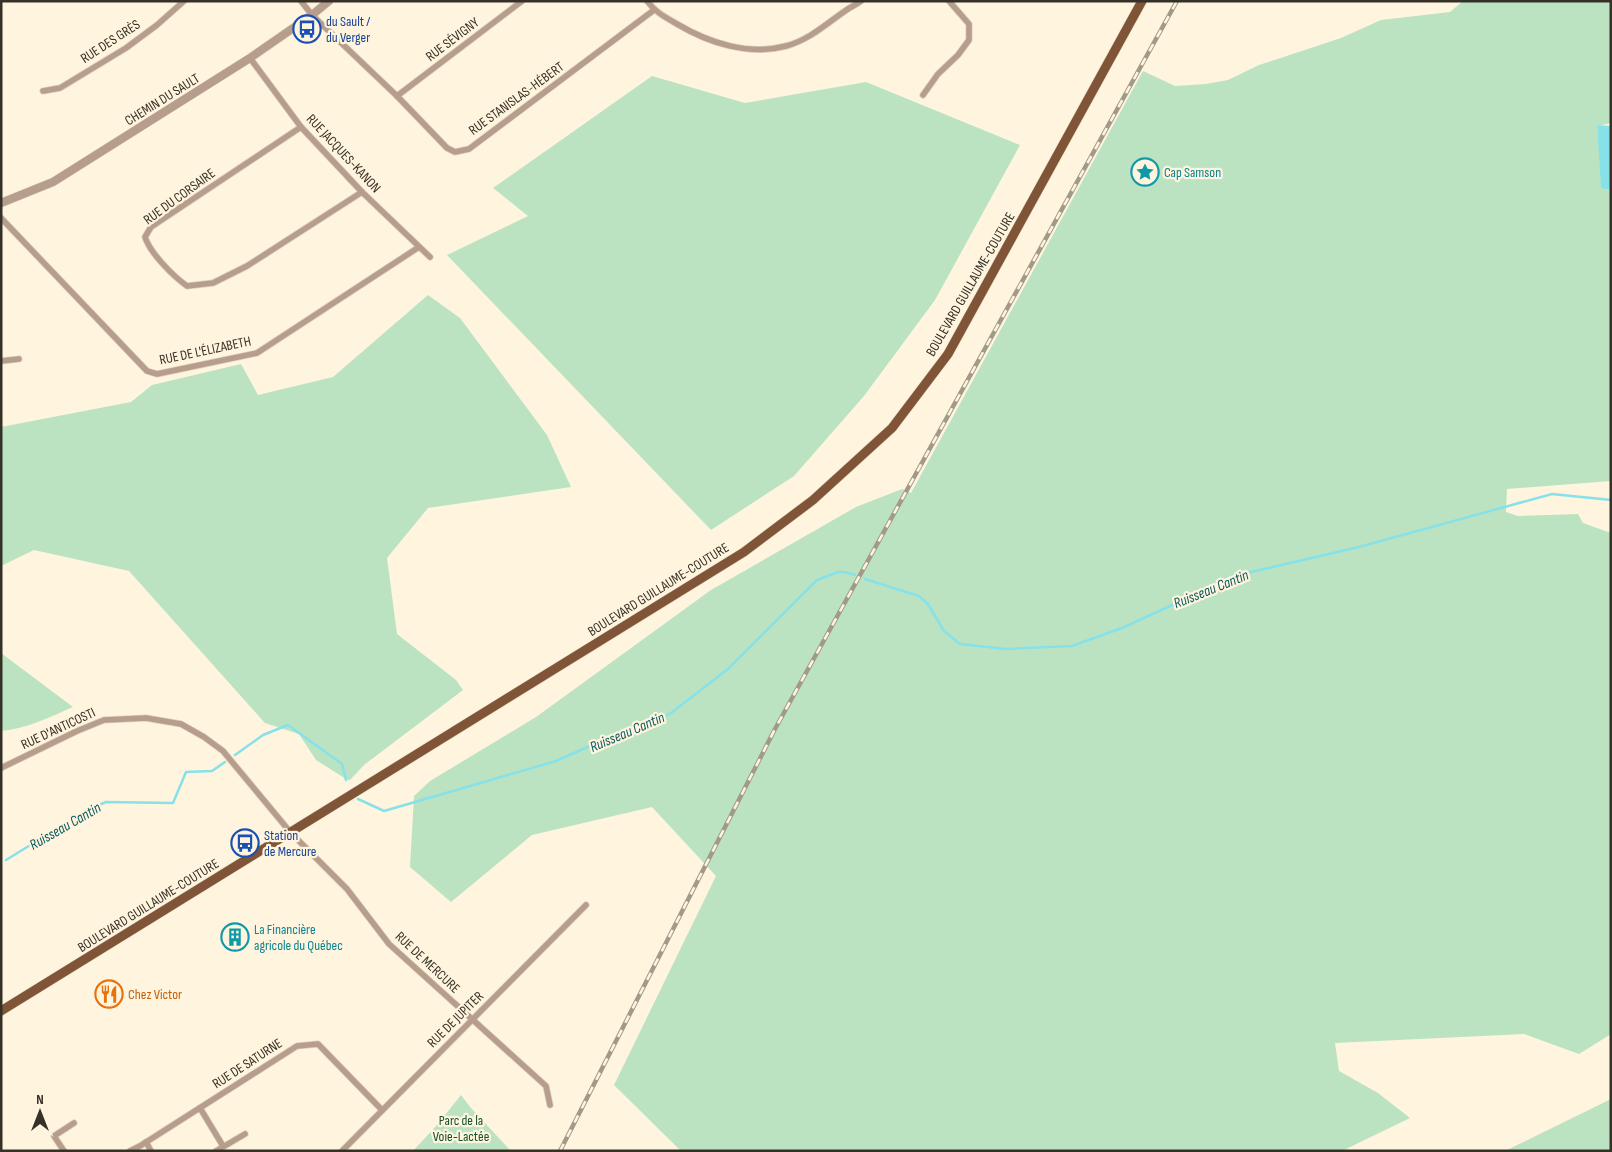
<svg xmlns="http://www.w3.org/2000/svg" width="1612" height="1152" font-family="'Sofia Sans Condensed',sans-serif">
	<rect width="100%" height="100%" fill="#fff4de"/>
	<g fill="#bbe3c2">
		<polygon points="1463,1 1611,1 1611,123 1597,126 1603,189 1611,190 1611,481 1507,489 1506,512 1518,516 1578,514 1583,523 1611,533 1611,1034 1579,1054 1524,1034 1335,1043 1339,1071 1378,1093 1410,1118 1342,1151 681,1151 614,1085 716,876 652,807 532,835 451,902 410,867 414,796 430,781 536,717 711,590 856,507 902,489 911,493 1143,71 1175,86 1206,84 1228,80 1259,65 1341,38 1381,20 1450,12"/>
		<polygon points="652,76 745,103 866,82 1020,145 935,300 864,396 794,476 711,530 447,255 528,216 493,188"/>
		<polygon points="428,295 460,318 547,435 571,487 428,508 387,558 397,634 456,680 463,690 364,765 350,780 346,779 316,760 299,734 265,723 129,571 34,550 1,566 1,427 131,402 152,385 241,364 258,395 333,377"/>
		<path d="M1,653L73,707C50,717 26,729 1,731Z"/>
		<polygon points="461,1095 471,1108 511,1151 413,1151 437,1125"/>
		<polygon points="1611,1099 1611,1151 1506,1151 1507,1150"/>
	</g>
	<polygon fill="#87e1e8" points="1597,125 1611,126 1611,190 1603,189 1601,186"/>
	<g fill="none" stroke-linecap="round" stroke-linejoin="round">
		<g stroke="#87e1e8" stroke-width="2.5">
			<polyline points="865,579 919,596 928,604 944,631 960,644 1006,649 1072,646 1122,628 1238,575 1359,547 1552,494 1611,500"/>
			<polyline points="235,755 263,735 288,725 342,764 346,780"/>
			<polyline points="358,799 384,811 556,761 599,742 640,730 671,713 728,669 817,580 838,572 844,572 855,575"/>
			<polyline points="6,860 89,809 106,802 173,803 186,772 212,771 225,762"/>
		</g>
		<g stroke="#dbd1bd" stroke-width="7">
			<g id="minor">
				<polyline points="301,1 312,15 397,96 447,148 455,152 469,149 654,10"/>
				<path d="M647,1C655,12 665,17 677,24C709,43 749,56 786,46C809,40 826,24 845,11C850,7 856,5 861,1"/>
				<polyline points="250,58 301,127 362,192 430,257"/>
				<polyline points="43,91 60,88 126,48 157,25 184,1"/>
				<polyline points="923,95 938,74 958,55 969,40 969,24 949,1"/>
				<polyline points="397,96 522,1"/>
				<path d="M301,127L151,227L145,237C150,253 173,276 187,286L213,283L247,266L362,192"/>
				<polyline points="1,218 147,371 157,374 257,353 419,247"/>
				<polyline points="1,361 19,359"/>
				<polyline points="1,768 77,731 104,720 146,718 181,724 204,737 223,751 291,833 347,889 389,944 546,1086 550,1105"/>
				<polyline points="200,1108 223,1146"/>
				<polyline points="146,1142 151,1151"/>
				<polyline points="64,1151 54,1136 74,1123"/>
				<polyline points="130,1151 140,1146 297,1046 318,1044 382,1110"/>
				<polyline points="216,1151 245,1134"/>
				<polyline points="342,1151 586,905"/>
			</g>
		</g>
		<g stroke="#dbd1bd" stroke-width="9">
			<polyline id="tertiary" points="1,203 53,182 250,58 312,15 329,1"/>
		</g>
		<g stroke="#dbd1bd" stroke-width="10">
			<polyline id="primary" points="1,1011 744,552 813,500 892,428 948,354 1142,1"/>
		</g>
		<use href="#minor" stroke="#b79d8c" stroke-width="5.5"/>
		<use href="#tertiary" stroke="#b79d8c" stroke-width="8"/>
		<use href="#primary" stroke="#805436" stroke-width="9"/>
		<g stroke="#a29a89" stroke-width="4.5">
			<polyline id="rail" points="560,1151 775,729 1177,1"/>
		</g>
		<use href="#rail" stroke="#fff4de" stroke-width="2.5" stroke-dasharray="8" stroke-linecap="butt"/>
	</g>
	<defs>
		<g id="bus-ring" transform="scale(1.4375)"><circle r="9.5" fill="#fff4de" stroke="#1a4fb4" stroke-width="1.5"/><path d="M-5-6H5V4H4V6H2V4H-2V6H-4V4H-5ZM-3.5-4V0h7V-4ZM-3.5 1.2v1.5H-2V1.2ZM2 1.2v1.5H3.5V1.2Z" fill="#1a4fb4"/></g>
		<g id="sight-ring" transform="scale(1.4375)"><circle r="9.5" fill="#fff4de" stroke="#0f9aa8" stroke-width="1.5"/><path d="M0-6L1.8-2.2L6-1.7L2.9 1.2L3.7 5.4L0 3.3L-3.7 5.4L-2.9 1.2L-6-1.7L-1.8-2.2Z" fill="#0f9aa8"/></g>
		<g id="building-ring" transform="scale(1.4375)"><circle r="9.5" fill="#fff4de" stroke="#0f9aa8" stroke-width="1.5"/><path d="M-4-6H4V6H1V3H-1V6H-4ZM-2.5-4.3h1.7v1.8h-1.7ZM.8-4.3h1.7v1.8H.8ZM-2.5-1h1.7V.8h-1.7ZM.8-1h1.7V.8H.8Z" fill="#0f9aa8"/></g>
		<g id="restaurant-ring" transform="scale(1.4375)"><circle r="9.5" fill="#fff4de" stroke="#e8710a" stroke-width="1.5"/><path d="M-5-6h1v4h1v-4h1v4h1v-4h1v5L-1.5 .5V6h-2V.5L-5-1ZM5-6V6H3V1.5H1.5Q1.5-4 5-6Z" fill="#e8710a"/></g>
	</defs>
	<g fill-rule="evenodd">
		<use href="#bus-ring" x="307" y="29"/>
		<use href="#sight-ring" x="1145" y="172"/>
		<use href="#bus-ring" x="245" y="843"/>
		<use href="#building-ring" x="235" y="937"/>
		<use href="#restaurant-ring" x="109" y="994"/>
	</g>
	<g text-anchor="middle" stroke-width="4.5" stroke-linejoin="round" paint-order="stroke">
		<g font-size="14" fill="#164399" stroke="#fff4de" text-anchor="start">
			<text x="326" y="26">du Sault /<tspan x="326" dy="16">du Verger</tspan></text>
			<text x="264" y="840">Station<tspan x="264" dy="16">de Mercure</tspan></text>
		</g>
		<g font-size="14" fill="#363126" stroke="#fff4de">
			<text transform="translate(452 39) rotate(-37)" y="5">RUE SÉVIGNY</text>
			<text transform="translate(110 41) rotate(-33)" y="5">RUE DES GRÈS</text>
			<text transform="translate(516 98) rotate(-36)" y="5">RUE STANISLAS-HÉBERT</text>
			<text transform="translate(162 99) rotate(-32)" y="5">CHEMIN DU SAULT</text>
			<text transform="translate(344 153) rotate(47)" y="5">RUE JACQUES-KANON</text>
			<text transform="translate(179 196) rotate(-36)" y="5">RUE DU CORSAIRE</text>
			<text transform="translate(970 284) rotate(-60)" y="5">BOULEVARD GUILLAUME-COUTURE</text>
			<text transform="translate(205 350) rotate(-12)" y="5">RUE DE L'ÉLIZABETH</text>
			<text transform="translate(658 589) rotate(-32)" y="5">BOULEVARD GUILLAUME-COUTURE</text>
			<text transform="translate(58 728) rotate(-25)" y="5">RUE D'ANTICOSTI</text>
			<text transform="translate(148 905) rotate(-32)" y="5">BOULEVARD GUILLAUME-COUTURE</text>
			<text transform="translate(428 962) rotate(43)" y="5">RUE DE MERCURE</text>
			<text transform="translate(455 1019) rotate(-45)" y="5">RUE DE JUPITER</text>
			<text transform="translate(247 1063) rotate(-33)" y="5">RUE DE SATURNE</text>
		</g>
		<g font-size="14" fill="#0d838f" stroke="#fff4de" text-anchor="start">
			<text x="1164" y="177">Cap Samson</text>
			<text x="254" y="934">La Financière<tspan x="254" dy="16">agricole du Québec</tspan></text>
		</g>
		<g font-size="14" fill="#c56008" stroke="#fff4de" text-anchor="start">
			<text x="128" y="999">Chez Victor</text>
		</g>
		<g font-size="14" fill="#145228" stroke="#fff4de">
			<text x="461" y="1125">Parc de la<tspan x="461" dy="16">Voie-Lactée</tspan></text>
		</g>
		<g font-size="15" font-style="italic" fill="#095a60" stroke="#fff4de">
			<text transform="translate(1211 589) rotate(-22)" y="5">Ruisseau Cantin</text>
			<text transform="translate(627 732) rotate(-23)" y="5">Ruisseau Cantin</text>
			<text transform="translate(65 826) rotate(-30)" y="5">Ruisseau Cantin</text>
		</g>
	</g>
	<rect width="1612" height="1152" fill="none" stroke="#363126" stroke-width="5"/>
	<g transform="translate(40 1112)" stroke="#fff4de" stroke-width="4" paint-order="stroke">
	<path d="M0-4L9 19L0 12L-9 19Z" fill="#363126"/>
	<text y="-8" font-size="14" font-weight="bold" text-anchor="middle" fill="#363126">N</text>
	</g>
</svg>
